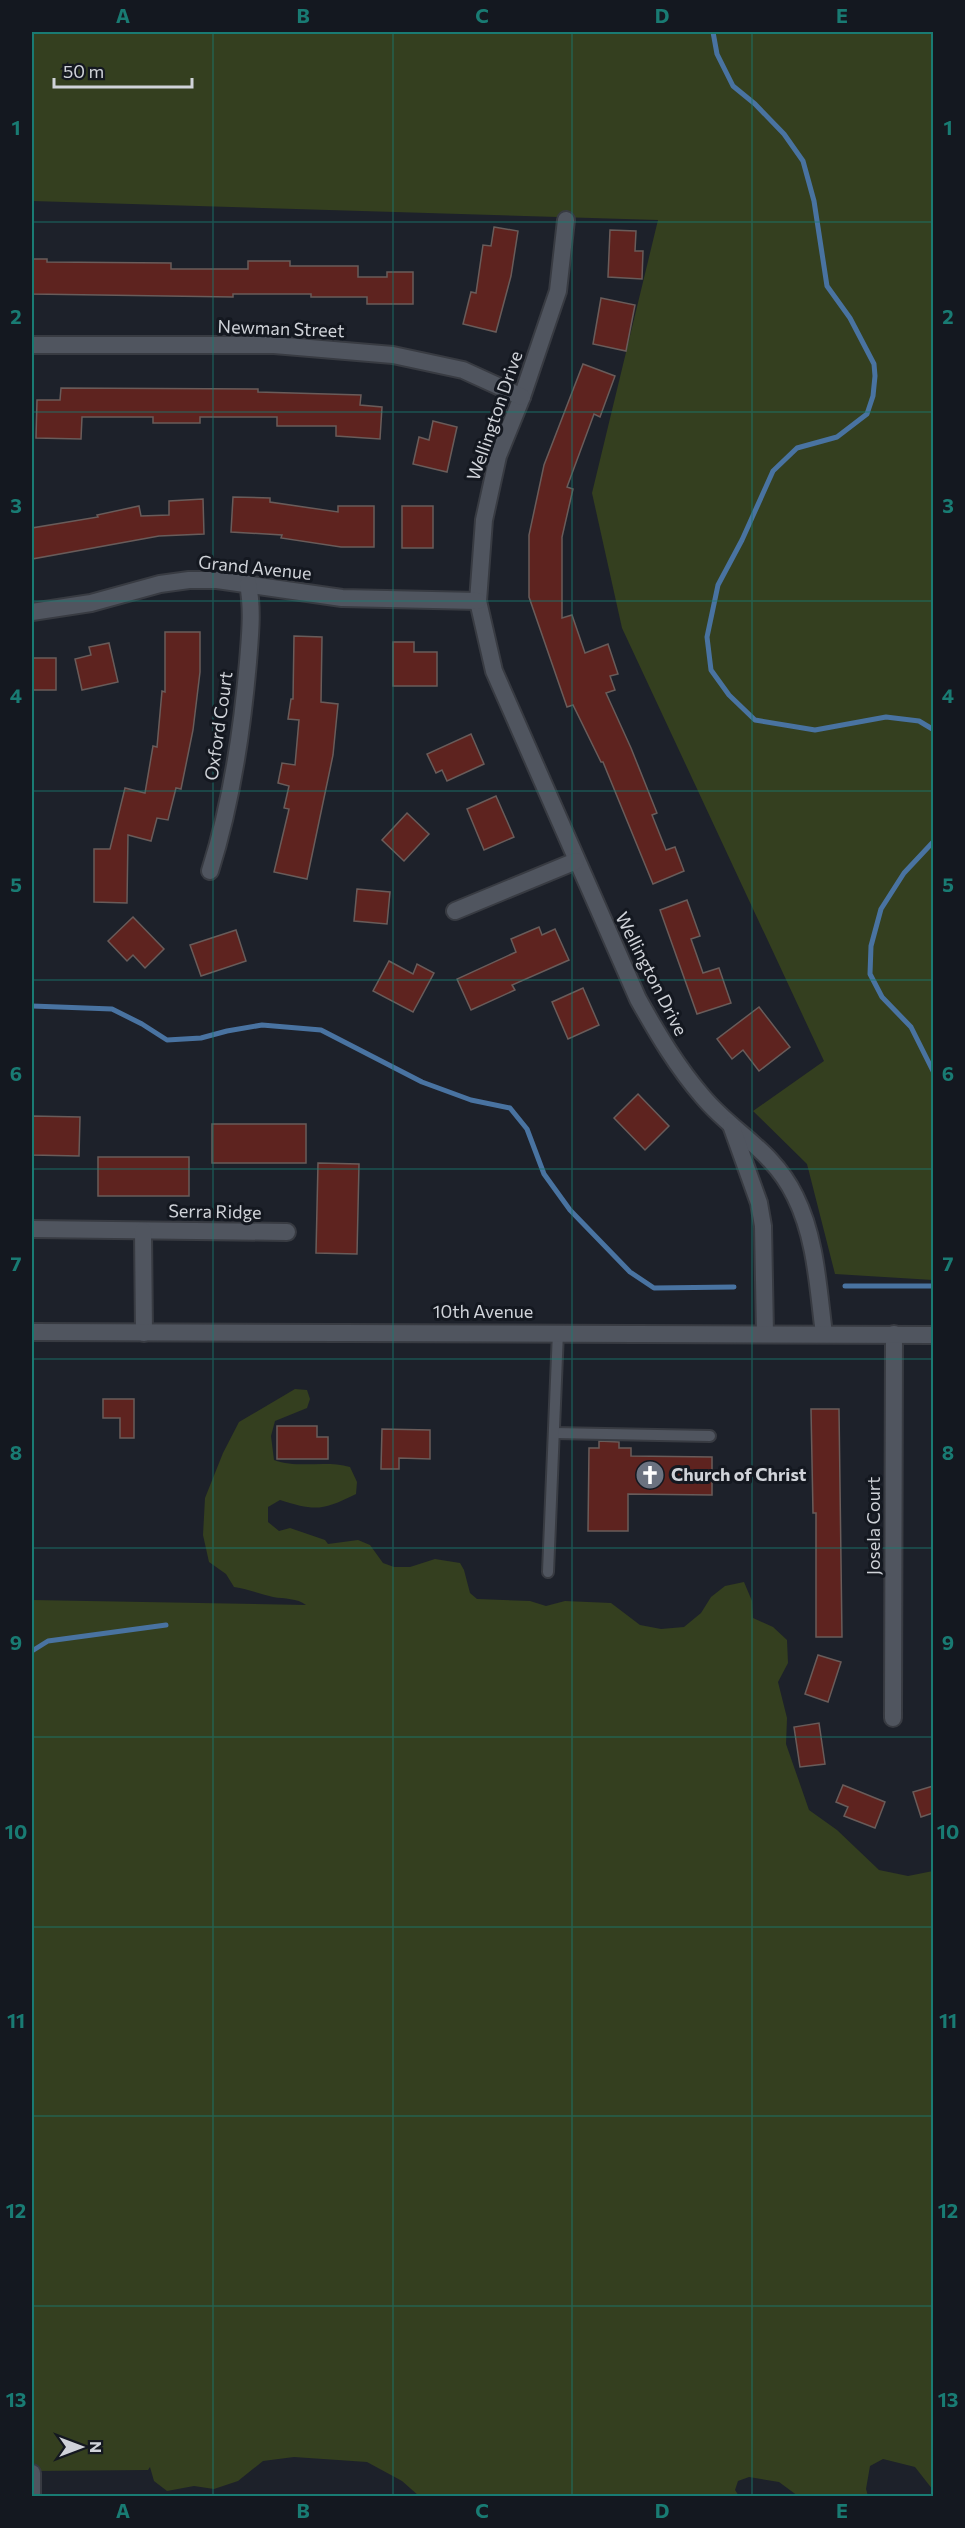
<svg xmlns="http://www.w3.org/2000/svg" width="965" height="2528" font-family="Commissioner,sans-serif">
	<rect width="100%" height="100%" fill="#1d212a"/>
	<g fill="#343f1f">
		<polygon points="32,32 933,32 933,1280 835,1274 807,1164 753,1111 824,1061 622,628 592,493 658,220 32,201"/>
		<path d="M295,1389L307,1390L310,1399L307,1408L275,1421L271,1436L274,1460C298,1469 325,1460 350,1467L357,1482L356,1494C322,1511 315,1511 280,1500L268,1507V1522L279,1531L290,1528L325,1540L328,1544L358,1540L370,1545L383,1563L394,1567H410L435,1559L460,1563L464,1570L470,1593L477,1599L530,1601L546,1606L565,1601L611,1603L640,1625L661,1629L684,1627L701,1613L711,1597L725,1586L744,1582L752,1601L753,1618L773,1627L787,1640L788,1663L778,1682L787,1718L786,1744L809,1810L837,1830L879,1870L908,1876L933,1871V2490L915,2467L883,2459L870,2466L866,2489L868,2496H798L779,2482L749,2477L738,2481L735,2490L739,2496H419L402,2481L367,2462L294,2457L263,2461L238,2481L214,2489L194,2486L167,2491L154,2481L150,2467L148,2470L32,2471V1600L306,1605C297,1598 285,1599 273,1597C260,1594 248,1589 234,1587L226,1574L209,1562L203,1535L205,1498L223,1453L239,1422Z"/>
	</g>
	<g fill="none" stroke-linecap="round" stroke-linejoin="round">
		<g stroke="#4973a1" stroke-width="5">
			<polyline points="713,32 717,54 733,86 755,104 784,134 803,161 814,201 827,286 850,318 874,364 875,376 873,396 867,414 837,437 797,448 773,471 742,540 718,585 707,637 711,670 729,695 755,720 815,730 886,717 919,721 934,730"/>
			<polyline points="934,841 904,873 881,909 871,946 870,974 882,997 911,1027 934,1073"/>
			<polyline points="32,1006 112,1009 142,1024 167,1040 201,1038 227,1031 262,1025 321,1030 422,1082 471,1100 510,1108 527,1129 544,1174 570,1210 630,1272 654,1288 734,1287"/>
			<polyline points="845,1286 934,1286"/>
			<polyline points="32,1651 48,1641 166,1625"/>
		</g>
	</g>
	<g fill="#5e231f" stroke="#695c5a" stroke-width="1.5">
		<polygon points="494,227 518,231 511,276 496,332 463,324 471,292 476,293 483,245 491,246"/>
		<polygon points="610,230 636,231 635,251 643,251 642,279 608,277"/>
		<polygon points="32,259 47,259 47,262 171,263 171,269 248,269 248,261 290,261 290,266 358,266 358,277 387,277 387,272 413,272 413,304 367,304 367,297 311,297 311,294 233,294 233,297 32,294"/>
		<polygon points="601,298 635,305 626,351 593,344"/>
		<polygon points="583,364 615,376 600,417 594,414 567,487 573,489 562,537 562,618 572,615 585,653 608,644 618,674 610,676 615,690 606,693 631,748 657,813 652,815 666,850 675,847 684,871 653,884 603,762 601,762 573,705 567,707 529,597 529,535 544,465"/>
		<polygon points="61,388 258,389 258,392 361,395 360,405 382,407 380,439 336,436 336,426 277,426 277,417 200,417 200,423 153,423 153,417 82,417 81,439 36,438 37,400 60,400"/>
		<polygon points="433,421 457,427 447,472 413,464 419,437 429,440"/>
		<polygon points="233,497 270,498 270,502 338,512 338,506 374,506 374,547 341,547 281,538 282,535 231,532"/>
		<polygon points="203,499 204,534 159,536 32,559 32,528 98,517 97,515 139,506 141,516 169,515 169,501"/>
		<rect x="402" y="506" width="31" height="42"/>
		<polygon points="165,632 200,632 200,672 193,730 181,789 176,788 168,820 157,818 151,841 128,835 127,903 94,902 94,849 110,849 125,788 145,793 153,746 157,747 162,691 165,692"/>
		<polygon points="294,636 322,637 321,702 338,704 333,755 307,879 274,872 289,809 284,808 289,786 278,783 282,763 295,765 299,720 288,719 291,699 293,699"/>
		<polygon points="393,642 414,642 414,652 437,652 437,686 393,686"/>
		<polygon points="109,643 118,682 82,690 75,659 91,655 89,647"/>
		<rect x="32" y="658" width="24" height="32"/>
		<polygon points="471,734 484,764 447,781 442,770 436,773 427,754"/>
		<polygon points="496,796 514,837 484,850 467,809"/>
		<polygon points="407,813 429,834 404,861 382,840"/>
		<polygon points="357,889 390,892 387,924 354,921"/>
		<polygon points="687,900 700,936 691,939 703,973 719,968 731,1003 697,1014 660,910"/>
		<polygon points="133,917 164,949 145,968 133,955 127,961 108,941"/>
		<polygon points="539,927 542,935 555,929 569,960 512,985 515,990 471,1010 457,979 516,952 511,939"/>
		<polygon points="236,930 246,961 201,976 190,945"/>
		<polygon points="389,961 413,974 417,964 434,973 413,1012 373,991"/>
		<polygon points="583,988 599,1025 568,1039 552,1002"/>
		<polygon points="759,1007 790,1047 759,1071 743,1050 732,1059 717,1039"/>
		<polygon points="638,1094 669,1126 645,1150 614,1118"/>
		<polygon points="32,1116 80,1117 79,1156 32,1155"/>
		<rect x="212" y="1124" width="94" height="39"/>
		<rect x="98" y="1157" width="91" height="39"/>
		<polygon points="318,1163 359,1164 357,1254 316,1253"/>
		<polygon points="103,1399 134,1399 134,1438 120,1438 120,1418 103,1418"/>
		<polygon points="811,1409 839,1409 842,1637 816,1637 816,1513 813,1513"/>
		<polygon points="277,1426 317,1426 317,1437 328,1437 328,1459 277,1459"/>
		<polygon points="382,1429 430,1430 430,1459 399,1458 399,1469 381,1469"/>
		<polygon points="599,1441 619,1442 619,1448 631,1448 631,1456 712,1457 712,1495 628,1494 628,1531 588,1531 589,1448 599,1448"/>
		<polygon points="818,1655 841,1662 828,1702 805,1694"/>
		<polygon points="819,1723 825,1764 800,1767 794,1727"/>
		<polygon points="843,1785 885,1802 875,1828 844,1816 848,1807 836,1802"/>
		<polygon points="933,1786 933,1813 921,1817 913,1792"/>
	</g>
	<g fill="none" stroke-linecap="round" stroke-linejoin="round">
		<g stroke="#383b42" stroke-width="14">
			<g id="service">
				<polyline points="554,1433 710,1436"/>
				<polyline points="548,1572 558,1332"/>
			</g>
		</g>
		<g stroke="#383b42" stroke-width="20">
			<g id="minor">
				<path d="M566,220L558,291L522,397L498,456L484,520L478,601L494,671L638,999C657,1033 677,1067 703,1097C734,1134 772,1149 795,1196C816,1238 818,1288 824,1334"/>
				<polyline points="32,345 274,345 393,355 463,370 522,397"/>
				<polyline points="32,612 91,603 160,584 189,580 217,580 342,598 478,601"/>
				<path d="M210,871C231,805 242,732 248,662C250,636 253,610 248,584"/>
				<polyline points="455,911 576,861"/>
				<polyline points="731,1125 759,1203 763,1226 765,1334"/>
				<polyline points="32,1229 287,1232"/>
				<polyline points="143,1231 144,1333"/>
				<polyline points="893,1718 894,1334"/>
				<polyline points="32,2473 32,2496"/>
			</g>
		</g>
		<g stroke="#383b42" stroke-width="20">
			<polyline id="tertiary" points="32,1332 934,1335"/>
		</g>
		<use href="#service" stroke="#50555f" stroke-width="10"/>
		<use href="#minor" stroke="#50555f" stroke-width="16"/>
		<use href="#tertiary" stroke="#50555f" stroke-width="16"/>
	</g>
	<path fill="none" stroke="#197b73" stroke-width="1.5" stroke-opacity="0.55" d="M213,32V2496M393,32V2496M572,32V2496M752,32V2496M32,222H934M32,412H934M32,601H934M32,791H934M32,980H934M32,1169H934M32,1359H934M32,1548H934M32,1737H934M32,1927H934M32,2116H934M32,2306H934"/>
	<defs>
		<g id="church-disc" transform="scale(1.5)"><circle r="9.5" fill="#6b7280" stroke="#141820"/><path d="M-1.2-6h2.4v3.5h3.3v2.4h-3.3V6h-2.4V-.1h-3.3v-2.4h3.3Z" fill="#fff"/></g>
	</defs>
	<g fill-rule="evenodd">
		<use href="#church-disc" x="650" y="1475"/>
	</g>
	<g text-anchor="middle" stroke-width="6" stroke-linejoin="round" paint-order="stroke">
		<g font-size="18" fill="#d0d3d9" stroke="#141820">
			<text transform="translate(281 329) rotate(2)" y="6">Newman Street</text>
			<text transform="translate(495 416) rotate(-71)" y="6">Wellington Drive</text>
			<text transform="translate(255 568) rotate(6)" y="6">Grand Avenue</text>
			<text transform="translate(219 726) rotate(-82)" y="6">Oxford Court</text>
			<text transform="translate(651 974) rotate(63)" y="6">Wellington Drive</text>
			<text transform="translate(215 1212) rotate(1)" y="6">Serra Ridge</text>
			<text x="483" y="1318">10th Avenue</text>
			<text transform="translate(874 1526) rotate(-90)" y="6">Josela Court</text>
		</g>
		<g font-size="18" font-weight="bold" fill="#d0d3d9" stroke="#141820" text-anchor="start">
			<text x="671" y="1481">Church of Christ</text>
		</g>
	</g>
	<rect width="965" height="2528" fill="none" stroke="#141820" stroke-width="66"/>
	<g transform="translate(81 2447) rotate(90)" stroke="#141820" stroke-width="4.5" paint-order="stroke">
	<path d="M0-4.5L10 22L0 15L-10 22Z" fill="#d0d3d9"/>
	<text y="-9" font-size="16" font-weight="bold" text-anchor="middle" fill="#d0d3d9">N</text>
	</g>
	<path d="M54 78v9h138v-9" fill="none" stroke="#d0d3d9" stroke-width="3"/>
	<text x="63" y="78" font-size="18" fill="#d0d3d9" stroke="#141820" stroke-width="4.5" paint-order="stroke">50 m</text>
	<rect x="33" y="33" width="899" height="2462" fill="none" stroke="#197b73" stroke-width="2"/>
	<g font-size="20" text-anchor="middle" font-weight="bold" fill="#197b73">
		<text x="123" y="23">A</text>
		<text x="303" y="23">B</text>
		<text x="482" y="23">C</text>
		<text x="662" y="23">D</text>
		<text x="842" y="23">E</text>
		<text x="16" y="135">1</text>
		<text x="948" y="135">1</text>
		<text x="16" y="324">2</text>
		<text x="948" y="324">2</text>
		<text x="16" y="513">3</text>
		<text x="948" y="513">3</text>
		<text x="16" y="703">4</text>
		<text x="948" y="703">4</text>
		<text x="16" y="892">5</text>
		<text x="948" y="892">5</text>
		<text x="16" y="1081">6</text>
		<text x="948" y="1081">6</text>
		<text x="16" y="1271">7</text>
		<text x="948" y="1271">7</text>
		<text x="16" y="1460">8</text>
		<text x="948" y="1460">8</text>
		<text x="16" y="1650">9</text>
		<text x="948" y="1650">9</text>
		<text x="16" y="1839">10</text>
		<text x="948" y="1839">10</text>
		<text x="16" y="2028">11</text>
		<text x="948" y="2028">11</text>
		<text x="16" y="2218">12</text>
		<text x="948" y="2218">12</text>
		<text x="16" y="2407">13</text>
		<text x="948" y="2407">13</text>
		<text x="123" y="2518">A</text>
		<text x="303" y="2518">B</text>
		<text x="482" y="2518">C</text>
		<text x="662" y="2518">D</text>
		<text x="842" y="2518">E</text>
	</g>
</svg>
